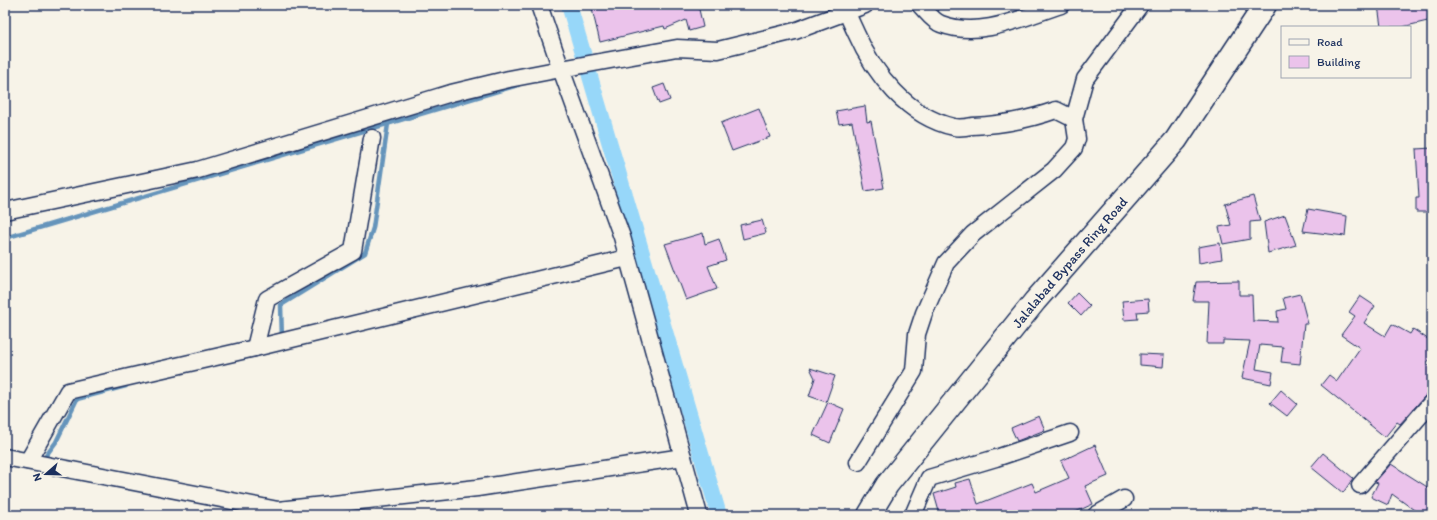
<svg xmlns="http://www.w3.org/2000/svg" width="1437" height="520" font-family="Itim,sans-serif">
	<rect width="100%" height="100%" fill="#f7f3e8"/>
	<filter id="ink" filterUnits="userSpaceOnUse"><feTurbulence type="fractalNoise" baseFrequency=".025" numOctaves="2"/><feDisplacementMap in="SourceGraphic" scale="8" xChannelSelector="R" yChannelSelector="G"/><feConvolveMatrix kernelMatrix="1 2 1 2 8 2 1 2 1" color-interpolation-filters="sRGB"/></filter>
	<g filter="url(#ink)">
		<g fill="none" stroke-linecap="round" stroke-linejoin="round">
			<g stroke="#6594bb" stroke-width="4.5">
				<polyline points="5,238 518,85"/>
				<polyline points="282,339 281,305 365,253 373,228 388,124"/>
				<polyline points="42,461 56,442 77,399 126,386"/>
			</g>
			<polyline stroke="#97d7f9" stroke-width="16" points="569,5 719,515"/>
		</g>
		<g fill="#ebc3eb" stroke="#1b2f5e">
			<polygon points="591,5 698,5 703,27 689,31 686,20 665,29 664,26 600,42"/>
			<polygon points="1378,5 1432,5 1432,20 1402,27 1381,27"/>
			<polygon points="664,84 670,100 659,104 653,88"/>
			<polygon points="865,106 867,122 871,121 884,188 865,191 852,122 839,124 836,111"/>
			<polygon points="759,108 770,137 732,151 721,123"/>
			<polygon points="1432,148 1432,212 1416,212 1416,198 1419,198 1416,149"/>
			<polygon points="1253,196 1260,221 1250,222 1250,239 1223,244 1219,227 1231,225 1225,204"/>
			<polygon points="1308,209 1347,216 1345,236 1303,231"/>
			<polygon points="1285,215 1296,245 1268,253 1264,222"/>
			<polygon points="762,220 766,233 743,239 740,225"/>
			<polygon points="703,233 705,244 719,239 726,260 708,266 717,289 686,300 665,244"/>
			<polygon points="1220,243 1222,259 1199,263 1198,247"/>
			<polygon points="1239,281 1239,295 1252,295 1253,321 1278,322 1277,311 1286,309 1283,298 1300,294 1308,324 1304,324 1300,364 1281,362 1283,347 1260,345 1256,369 1273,372 1271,384 1242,378 1250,341 1223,340 1223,344 1207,344 1209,301 1193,301 1196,282"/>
			<polygon points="1077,293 1090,306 1081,316 1068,303"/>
			<polygon points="1360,296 1375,306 1364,323 1385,336 1392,324 1410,334 1413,329 1432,342 1432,356 1426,364 1432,368 1432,393 1425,396 1400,424 1397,422 1385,437 1321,385 1329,375 1337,381 1360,348 1341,335 1355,316 1349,312"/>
			<polygon points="1148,299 1149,311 1137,312 1138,319 1124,320 1122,301"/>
			<polygon points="1140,354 1164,355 1163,367 1140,365"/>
			<polygon points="810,368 835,376 826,402 809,396 815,378"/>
			<polygon points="1281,390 1297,404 1287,416 1270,403"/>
			<polygon points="828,402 844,409 830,443 813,435"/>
			<polygon points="1039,416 1045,430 1017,441 1011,428"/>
			<polygon points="1095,445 1108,476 1085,486 1093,504 1069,515 1048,515 1046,511 1036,515 940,515 934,494 956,487 955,483 970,479 978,504 1032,483 1036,492 1069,478 1061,461"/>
			<polygon points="1323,453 1353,478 1343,493 1311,467"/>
			<polygon points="1391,464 1432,490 1432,515 1421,515 1392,494 1388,505 1371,497 1378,483 1375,482"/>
		</g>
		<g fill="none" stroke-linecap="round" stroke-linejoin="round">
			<g stroke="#1b2f5e" stroke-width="19">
				<g id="street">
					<path d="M845,5C847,15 852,24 856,33C874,74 908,117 954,127C960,128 967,127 972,126C1001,125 1028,120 1056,110L1074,119"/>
					<path d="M920,5C926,11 933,21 941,24C981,39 1023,17 1061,5"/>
					<polyline points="5,211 198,170 451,93 509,79 561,69 539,5"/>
					<polyline points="255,348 267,299 353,251 372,138"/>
					<polyline points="5,457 278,510 477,488 683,457"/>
					<polyline points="28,461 68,391 255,348 627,258"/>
					<polyline points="858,462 914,371 917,334 924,313 946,263 973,234 1054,170 1074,148 1077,139 1074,119 1085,79 1140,5"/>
					<polyline points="1360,485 1432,402"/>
					<polyline points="699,515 622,237 561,69 677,48 718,50 795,31 865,5"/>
					<polyline points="913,515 929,478 996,458 1070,433"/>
					<polyline points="1096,515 1124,499"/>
				</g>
			</g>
			<g stroke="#1b2f5e" stroke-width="25">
				<g id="highway">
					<path id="s1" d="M869,515L887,485L1035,301L1176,140L1265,5"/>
				</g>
			</g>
			<use href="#street" stroke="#f7f3e8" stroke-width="16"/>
			<use href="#highway" stroke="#f7f3e8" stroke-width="22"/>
		</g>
	</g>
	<g text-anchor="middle" stroke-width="4" stroke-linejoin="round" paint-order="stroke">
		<g font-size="14" fill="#1b2f5e" stroke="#f7f3e8">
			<text dy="5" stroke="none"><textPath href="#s1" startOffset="323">Jalalabad Bypass Ring Road</textPath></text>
		</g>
	</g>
	<rect width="1437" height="520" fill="none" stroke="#f7f3e8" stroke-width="20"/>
	<rect x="10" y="10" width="1417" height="500" fill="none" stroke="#1b2f5e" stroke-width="1.5" filter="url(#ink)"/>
	<rect x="1281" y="26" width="130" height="52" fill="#f7f3e8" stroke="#9fa5b1"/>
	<rect x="1289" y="39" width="20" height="6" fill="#f7f3e8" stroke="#9fa5b1"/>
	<text x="1317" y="46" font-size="12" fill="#1b2f5e">Road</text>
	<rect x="1289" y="56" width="20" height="12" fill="#ebc3eb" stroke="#9fa5b1"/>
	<text x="1317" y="66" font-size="12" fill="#1b2f5e">Building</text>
	<g transform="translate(46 474) rotate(250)" stroke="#f7f3e8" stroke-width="3" paint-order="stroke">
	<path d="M0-3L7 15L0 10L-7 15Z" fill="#1b2f5e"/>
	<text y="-6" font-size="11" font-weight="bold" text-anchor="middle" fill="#1b2f5e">N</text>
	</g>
</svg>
